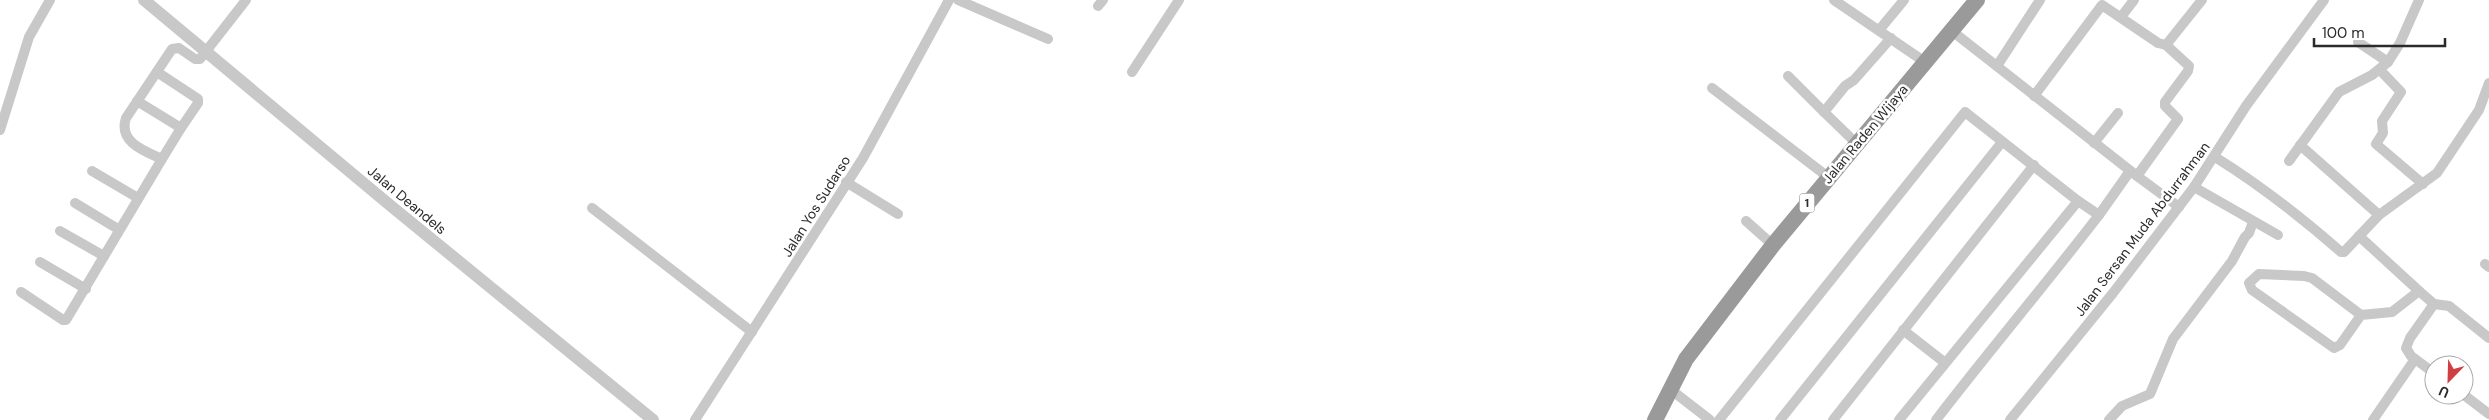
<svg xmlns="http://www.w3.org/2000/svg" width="2489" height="420" font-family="'DM Sans',sans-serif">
	<rect width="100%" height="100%" fill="#fff"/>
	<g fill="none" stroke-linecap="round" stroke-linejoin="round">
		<g stroke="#c8c8c8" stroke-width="10">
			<polyline points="958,0 1048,39"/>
			<polyline points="1834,0 1925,62"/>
			<polyline points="1098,6 1103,0"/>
			<polyline points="2121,17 2134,0"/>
			<polyline points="1880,29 1904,0"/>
			<polyline points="1952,31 2137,176 2179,207"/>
			<polyline points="2358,42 2388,62"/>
			<polyline points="2166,45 2202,0"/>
			<polyline points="1997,66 2040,0"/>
			<polyline points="2380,70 2401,92 2382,121 2383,133 2376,144 2423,184"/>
			<polyline points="157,72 198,99 198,103 181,128"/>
			<polyline points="1132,72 1179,0"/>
			<polyline points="1788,76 1824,112"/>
			<polyline points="1712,88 1828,177"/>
			<polyline points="2034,96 2102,5 2158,43 2166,45 2189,66 2188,71 2165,102 2165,106 2178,119 2137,176"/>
			<polyline points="137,101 181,128 162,159"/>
			<polyline points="0,130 29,37 50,0"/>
			<polyline points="2094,143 2118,113"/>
			<polyline points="1857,144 1824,112 1845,86 1854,80 1891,38"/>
			<polyline points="2300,145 2379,215"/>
			<path d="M2215,157C2260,185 2301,217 2341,252H2344L2379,215L2437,173L2479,110L2489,83"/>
			<polyline points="2289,161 2339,92 2372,75 2388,62 2400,43 2419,0"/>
			<polyline points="92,171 138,198"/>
			<polyline points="846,182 898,214"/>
			<polyline points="2194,187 2278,235"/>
			<polyline points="2078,201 2099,215 2130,171"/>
			<polyline points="75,203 118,229"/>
			<polyline points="592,208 752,332"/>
			<polyline points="1746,221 1773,245"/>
			<polyline points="60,231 104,256"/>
			<polyline points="2359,236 2419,291"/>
			<polyline points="40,262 86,289"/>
			<polyline points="2485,264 2489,267"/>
			<path d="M21,292L63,320H66L162,159C144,151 118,142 126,118L172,49L179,48L195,59H200L246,0"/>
			<polyline points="2434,304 2449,306 2489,338"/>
			<polyline points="2361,315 2340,345 2334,348 2252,290 2249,283 2259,274 2304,276 2312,278 2361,315 2392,312 2419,291 2434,304"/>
			<polyline points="1903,330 1944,362"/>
			<polyline points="2434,373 2411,356 2406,348 2410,338 2434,304"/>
			<polyline points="1670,389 1710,420"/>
			<polyline points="2464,395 2489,414"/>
			<polyline points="695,420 863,158 949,0"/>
			<polyline points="1719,420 1965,112 2078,201 1899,420"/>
			<polyline points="1780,420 2002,142"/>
			<polyline points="1833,420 2034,165"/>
			<path d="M1936,420C1989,351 2046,284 2099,215"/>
			<polyline points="2010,420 2113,293 2194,187 2246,106 2324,0"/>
			<polyline points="2109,420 2122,406 2150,394 2173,339 2232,261 2245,237 2249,233 2253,222"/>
			<polyline points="2373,420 2415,359"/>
		</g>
		<polyline stroke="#c8c8c8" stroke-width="12" points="144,0 391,206 653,420"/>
		<polyline stroke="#9a9a9a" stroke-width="16" points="1655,420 1686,359 1773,245 1977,0"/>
	</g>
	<g text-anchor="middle" stroke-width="5" stroke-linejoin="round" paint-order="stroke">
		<rect fill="#fff" stroke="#6b6b6b" stroke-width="1" x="1799.5" y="193.5" width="15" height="19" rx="4"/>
		<g font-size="12" font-weight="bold" fill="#2b2b2b">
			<text x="1807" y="207">1</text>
		</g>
		<g font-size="14" fill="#2b2b2b" stroke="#fff">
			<text transform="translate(1865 134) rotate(-50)" y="5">Jalan Raden Wijaya</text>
			<text transform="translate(407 200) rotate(40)" y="5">Jalan Deandels</text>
			<text transform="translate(816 206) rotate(-58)" y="5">Jalan Yos Sudarso</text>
			<text transform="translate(2142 229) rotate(-53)" y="5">Jalan Sersan Muda Abdurrahman</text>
		</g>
	</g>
	<g transform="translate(2449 380) rotate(203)"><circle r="24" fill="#ffffff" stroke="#aaaaaa"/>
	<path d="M0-4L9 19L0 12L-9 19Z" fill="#d04042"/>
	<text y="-8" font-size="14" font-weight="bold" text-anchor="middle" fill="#2b2b2b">U</text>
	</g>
	<path d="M2314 38v8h131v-8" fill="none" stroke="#2b2b2b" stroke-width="2.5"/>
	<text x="2322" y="38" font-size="15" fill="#2b2b2b" stroke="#ffffff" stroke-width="4" paint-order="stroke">100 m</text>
</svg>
